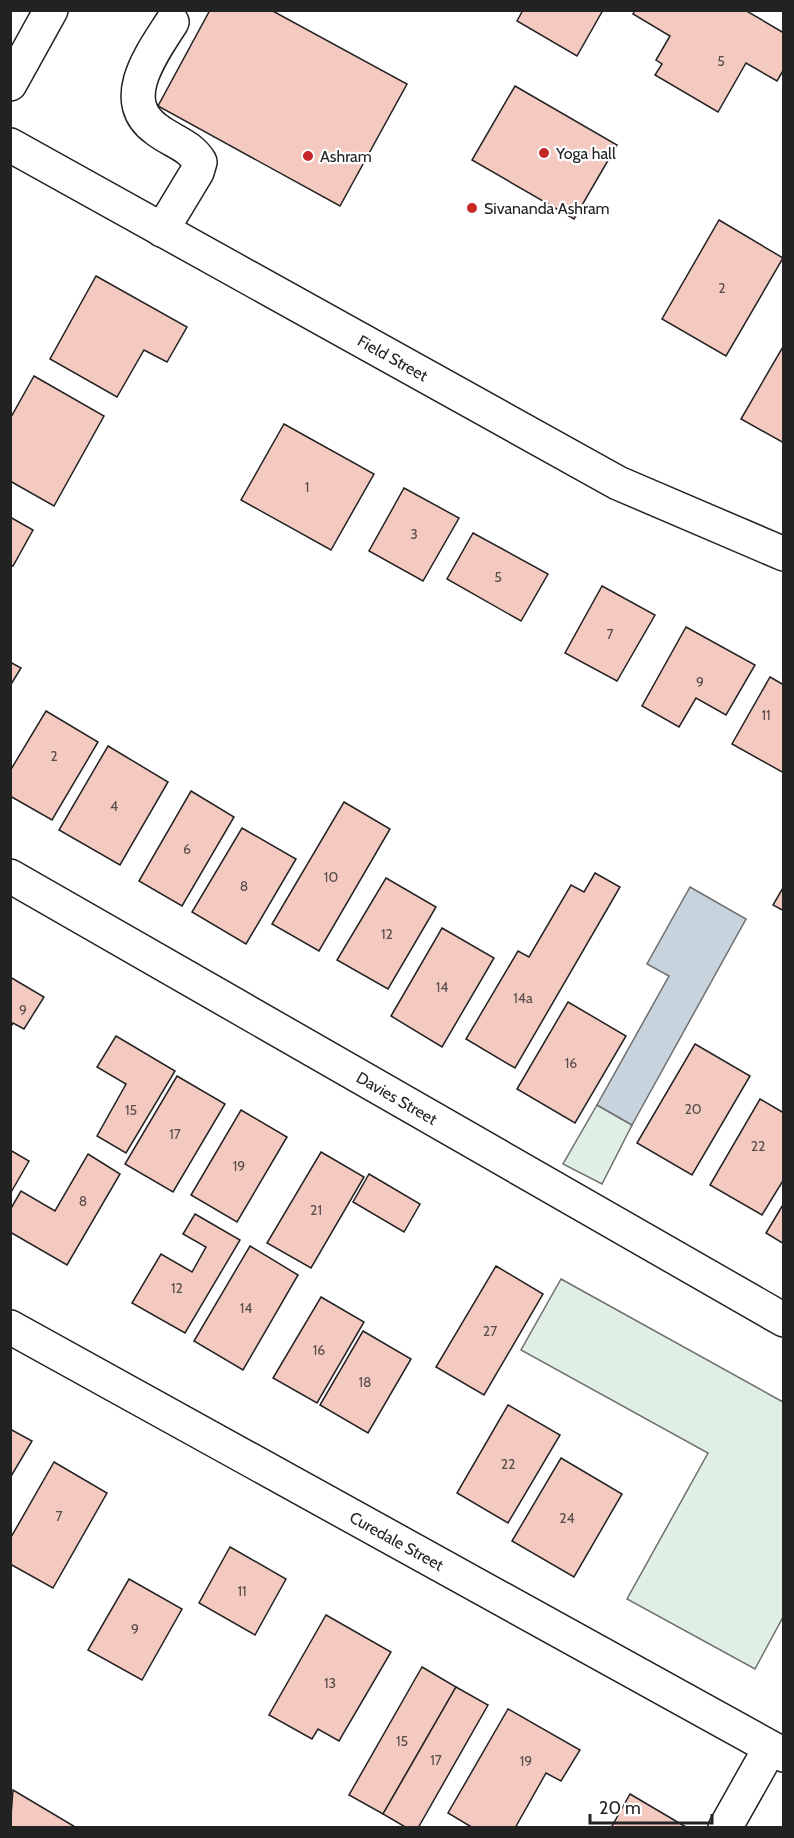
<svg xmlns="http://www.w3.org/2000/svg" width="794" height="1838" font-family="Cabin,sans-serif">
	<rect width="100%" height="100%" fill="#fff"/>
	<g fill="#e0efe3" stroke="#6f6f6f" stroke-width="1.5">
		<polygon points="597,1105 632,1125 602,1184 563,1164"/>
		<polygon points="561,1279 783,1402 783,1617 755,1669 627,1599 708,1453 521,1350"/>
	</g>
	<polygon fill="#c7d3dd" stroke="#6f6f6f" stroke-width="1.5" points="690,887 746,919 632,1125 597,1105 669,976 647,964"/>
	<g fill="#f3c9c0" stroke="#222" stroke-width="1.5">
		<polygon points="210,10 271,10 407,84 340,206 158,106"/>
		<polygon points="523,10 603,10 577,56 517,21"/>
		<polygon points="635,10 745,10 784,33 784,69 777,81 746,63 718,112 655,75 662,64 656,60 670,36 633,14"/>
		<polygon points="515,86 617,145 574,219 472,160"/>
		<polygon points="719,220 783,258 726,356 662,319"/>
		<polygon points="96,276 187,327 167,362 144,350 117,397 50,359"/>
		<polygon points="784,345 784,443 741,419"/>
		<polygon points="34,376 104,416 54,506 10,481 10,419"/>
		<polygon points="284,424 374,474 331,550 241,500"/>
		<polygon points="404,488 459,518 423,581 369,551"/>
		<polygon points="10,517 33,530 13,566 10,565"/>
		<polygon points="473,533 548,574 521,621 447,579"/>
		<polygon points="602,586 655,615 617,681 565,653"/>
		<polygon points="686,627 755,665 726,715 696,698 679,727 642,706"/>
		<polygon points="10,662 21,668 10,686"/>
		<polygon points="770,677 784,685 784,773 732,744"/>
		<polygon points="46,711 98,742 52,820 10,796 10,771"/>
		<polygon points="108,746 168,782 120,865 59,830"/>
		<polygon points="191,791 234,817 182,906 139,881"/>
		<polygon points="344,802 390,829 319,951 272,924"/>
		<polygon points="242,828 296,859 246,944 192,912"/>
		<polygon points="595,873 620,887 515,1068 466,1039 518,951 529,957 571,885 584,892"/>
		<polygon points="386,878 436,907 388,989 337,960"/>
		<polygon points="784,886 784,911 773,905"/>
		<polygon points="442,928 494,958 442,1047 391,1016"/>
		<polygon points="10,977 44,997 24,1029 13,1023 10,1028"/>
		<polygon points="568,1002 626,1036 575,1123 517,1089"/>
		<polygon points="116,1036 175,1071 126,1153 97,1136 126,1084 97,1067"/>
		<polygon points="695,1044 750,1076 692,1175 637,1143"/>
		<polygon points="177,1076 225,1104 173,1192 125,1164"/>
		<polygon points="760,1099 784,1113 784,1179 762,1215 710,1185"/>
		<polygon points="241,1110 287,1137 237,1222 191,1195"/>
		<polygon points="10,1150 29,1161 10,1194"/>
		<polygon points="321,1152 364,1177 311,1268 267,1243"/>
		<polygon points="88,1154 120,1174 67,1265 10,1232 10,1210 21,1191 55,1211"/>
		<polygon points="369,1174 420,1204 404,1232 353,1202"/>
		<polygon points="784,1203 784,1244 766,1233"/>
		<polygon points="195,1214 240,1240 185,1333 132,1303 161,1254 192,1272 206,1247 183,1234"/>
		<polygon points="250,1246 298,1275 243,1370 194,1341"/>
		<polygon points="496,1266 543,1294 484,1395 436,1367"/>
		<polygon points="321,1297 364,1322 317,1403 273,1378"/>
		<polygon points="363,1331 411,1359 368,1433 320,1405"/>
		<polygon points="508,1405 560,1435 508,1523 457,1493"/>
		<polygon points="10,1429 32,1441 10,1478"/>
		<polygon points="561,1458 622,1494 574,1577 512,1541"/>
		<polygon points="54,1462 107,1493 53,1588 10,1564 10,1539"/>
		<polygon points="230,1547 286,1579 255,1635 199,1603"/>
		<polygon points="129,1579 182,1609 142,1680 88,1650"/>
		<polygon points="326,1615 391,1652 339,1741 318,1729 312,1739 269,1715"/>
		<polygon points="422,1667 456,1687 383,1814 349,1795"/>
		<polygon points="456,1687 488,1705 418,1828 407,1828 383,1814"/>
		<polygon points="508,1709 580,1750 561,1781 546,1773 515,1828 473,1828 448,1813"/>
		<polygon points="13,1790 77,1828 10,1828"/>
		<polygon points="630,1794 686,1827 686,1828 611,1828"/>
	</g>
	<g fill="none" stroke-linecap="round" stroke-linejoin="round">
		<g stroke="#222" stroke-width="36">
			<g id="minor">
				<path id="s1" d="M10,145L618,483L784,554"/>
				<path d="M162,230L197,172L200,162C190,145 171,141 156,129C116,100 153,52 172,22"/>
				<path id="s2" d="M10,876L784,1320"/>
				<path id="s3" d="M10,1327L784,1755"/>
				<polyline points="725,1828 770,1748"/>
			</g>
		</g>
		<g stroke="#222" stroke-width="36">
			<polyline id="major" points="10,84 51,10"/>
		</g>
		<use href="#minor" stroke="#fff" stroke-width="33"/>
		<use href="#major" stroke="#fff" stroke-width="33"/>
	</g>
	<g fill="#c62828" stroke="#fff" stroke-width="2">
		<circle cx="544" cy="153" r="6"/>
		<circle cx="308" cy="156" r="6"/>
		<circle cx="472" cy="208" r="6"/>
	</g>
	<g text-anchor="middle" stroke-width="4.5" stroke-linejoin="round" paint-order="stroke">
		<g font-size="14" fill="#564c4a">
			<text x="721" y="66">5</text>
			<text x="722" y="293">2</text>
			<text x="307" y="492">1</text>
			<text x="414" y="539">3</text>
			<text x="498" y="582">5</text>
			<text x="610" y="639">7</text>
			<text x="700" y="687">9</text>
			<text x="766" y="720">11</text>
			<text x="54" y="761">2</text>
			<text x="114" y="811">4</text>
			<text x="187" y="854">6</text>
			<text x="331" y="882">10</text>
			<text x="244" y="891">8</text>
			<text x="387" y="939">12</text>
			<text x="442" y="992">14</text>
			<text x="523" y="1003">14a</text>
			<text x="23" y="1015">9</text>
			<text x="571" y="1068">16</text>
			<text x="693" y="1114">20</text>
			<text x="131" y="1115">15</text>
			<text x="175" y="1139">17</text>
			<text x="758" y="1151">22</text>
			<text x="239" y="1171">19</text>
			<text x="83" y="1206">8</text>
			<text x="316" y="1215">21</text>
			<text x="177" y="1293">12</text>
			<text x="246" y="1313">14</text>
			<text x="490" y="1336">27</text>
			<text x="319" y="1355">16</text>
			<text x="365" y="1387">18</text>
			<text x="508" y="1469">22</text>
			<text x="59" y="1521">7</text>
			<text x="567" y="1523">24</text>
			<text x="242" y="1596">11</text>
			<text x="135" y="1634">9</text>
			<text x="330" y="1688">13</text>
			<text x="402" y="1746">15</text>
			<text x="436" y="1765">17</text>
			<text x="526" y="1766">19</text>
		</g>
		<g font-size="16" fill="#222" stroke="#fff" text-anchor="start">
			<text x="556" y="159">Yoga hall</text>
			<text x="320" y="162">Ashram</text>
			<text x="484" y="214">Sivananda Ashram</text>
		</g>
		<g font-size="16" fill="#222" stroke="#fff">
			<text dy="6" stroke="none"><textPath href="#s1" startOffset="438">Field Street</textPath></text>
			<text dy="6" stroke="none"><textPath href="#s2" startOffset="446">Davies Street</textPath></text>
			<text dy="6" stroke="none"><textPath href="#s3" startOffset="442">Curedale Street</textPath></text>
		</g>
	</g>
	<rect width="794" height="1838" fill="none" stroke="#222222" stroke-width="24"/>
	<path d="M590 1814v9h122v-9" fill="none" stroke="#222222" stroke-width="3"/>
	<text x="599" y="1814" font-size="18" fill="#222222" stroke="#ffffff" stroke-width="4.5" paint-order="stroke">20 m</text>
</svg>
